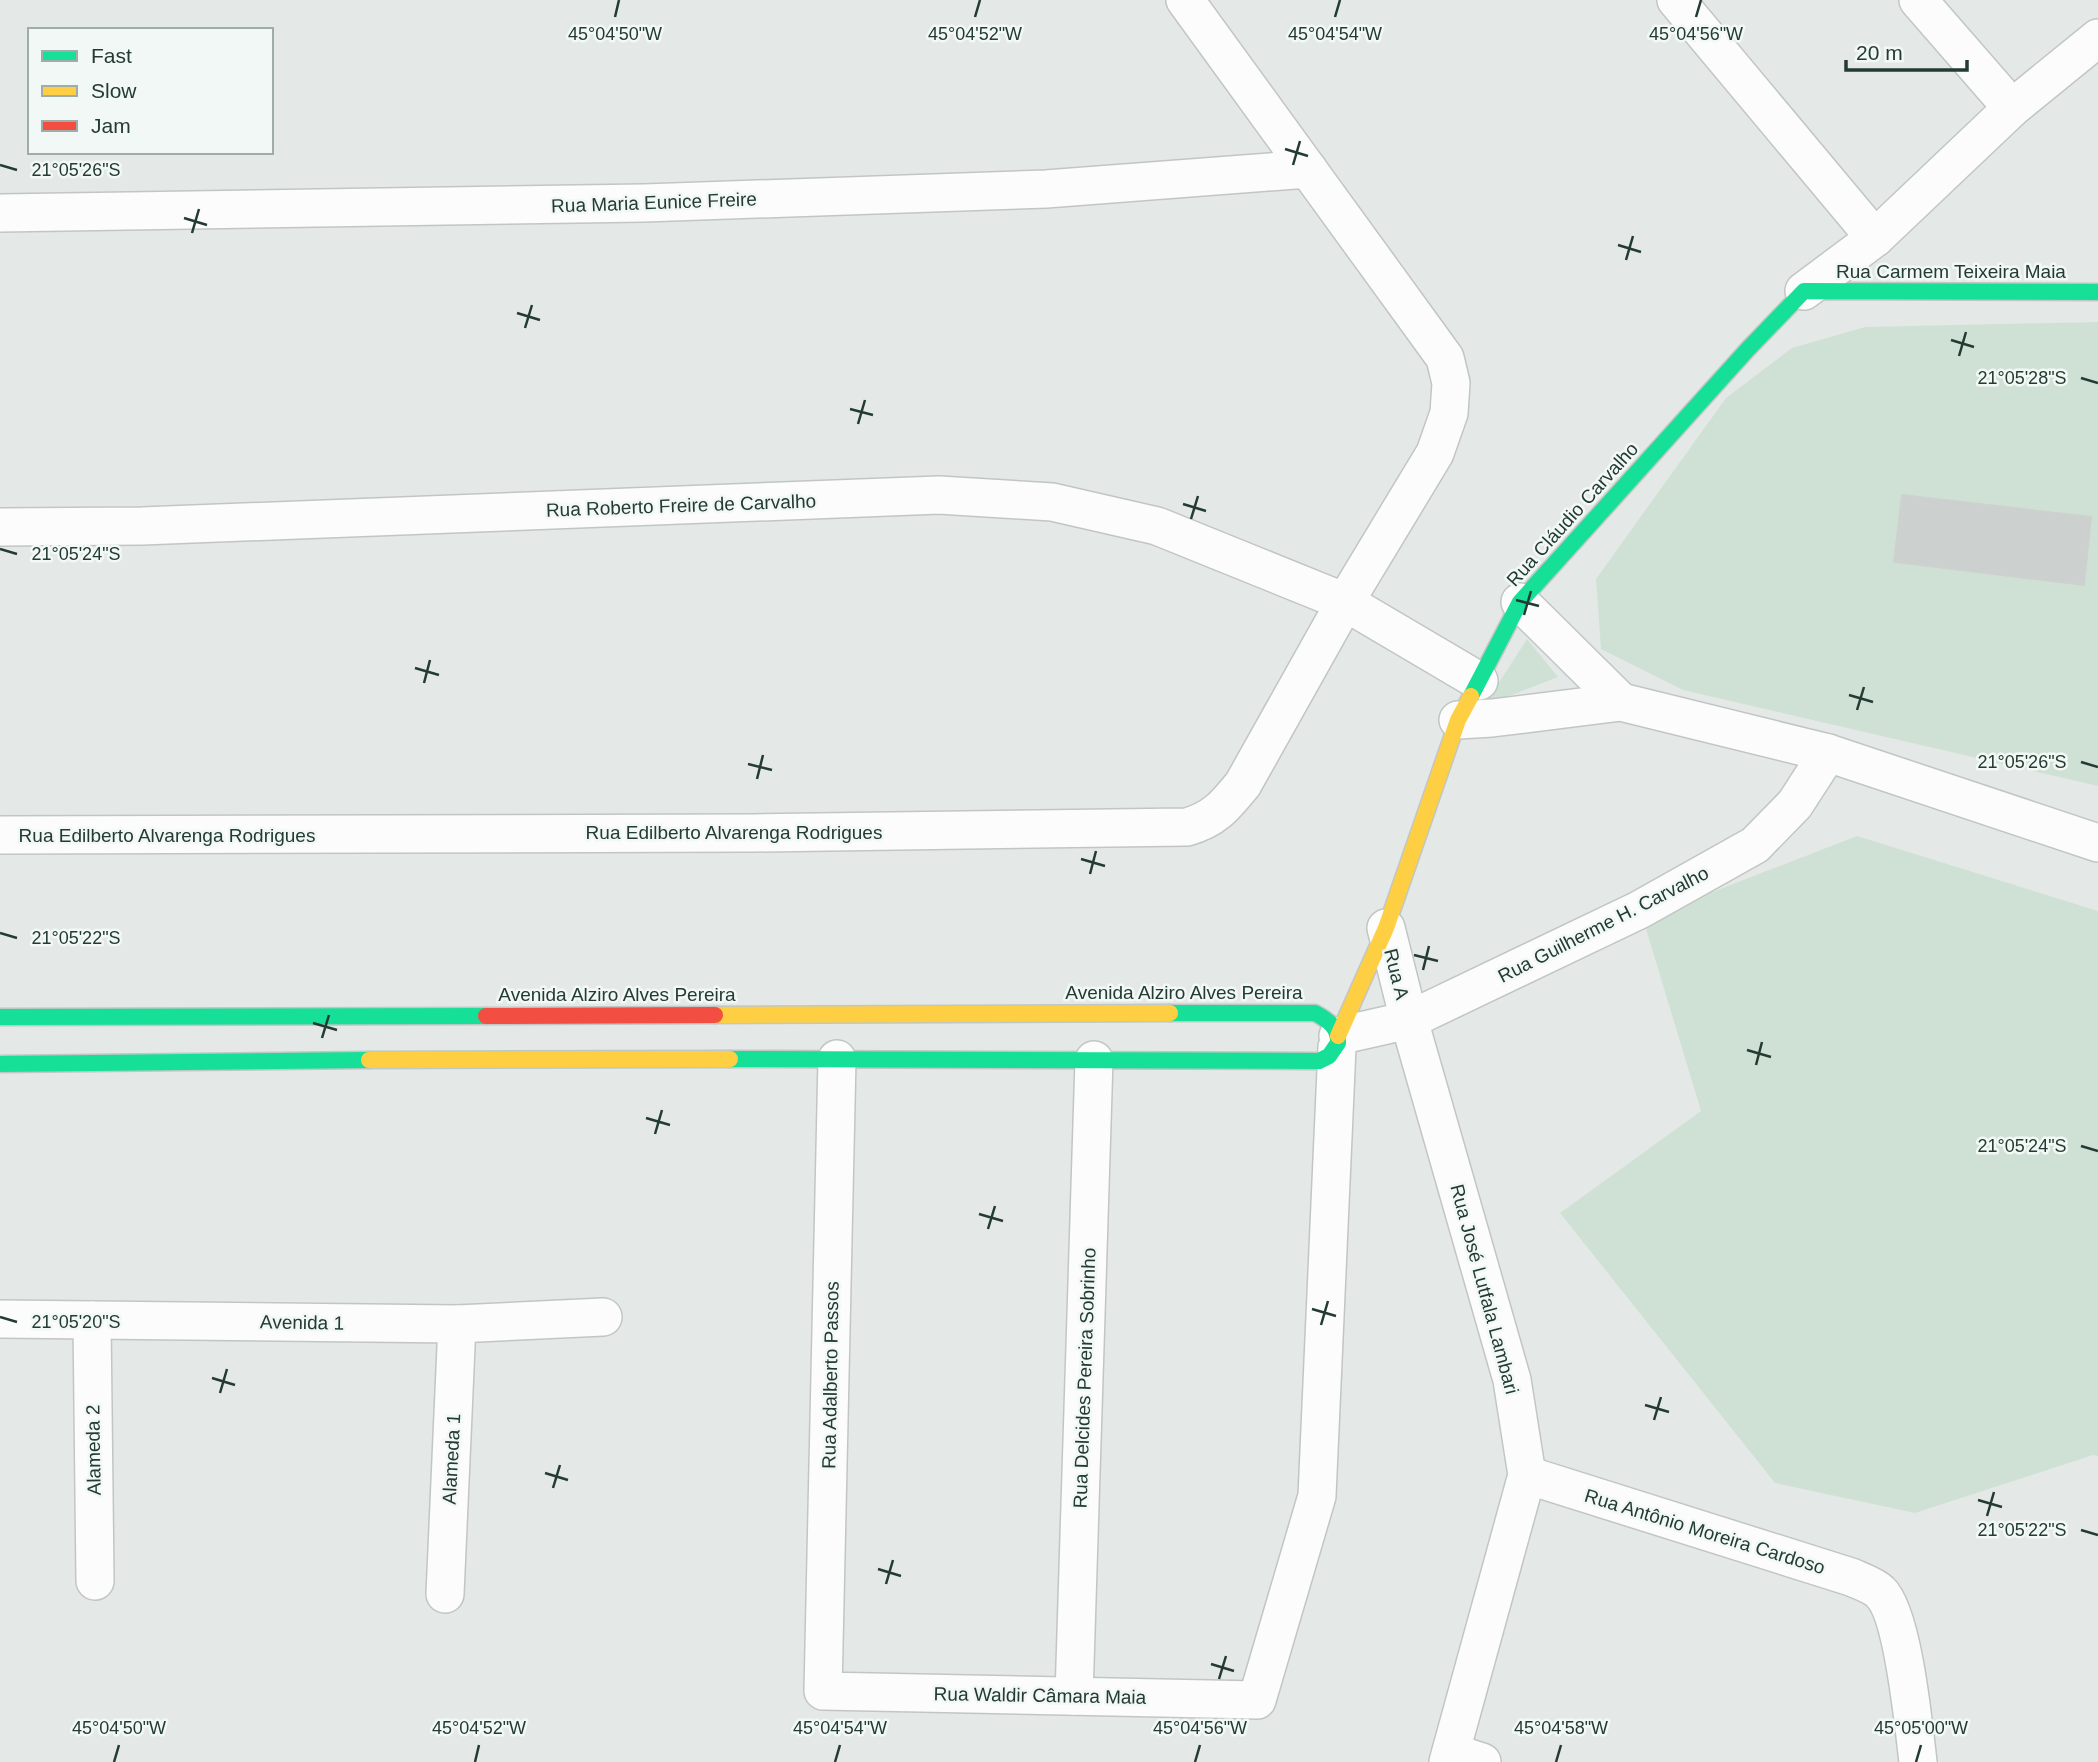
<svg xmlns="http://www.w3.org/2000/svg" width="2098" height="1762" font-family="Arial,sans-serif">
	<rect width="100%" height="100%" fill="#e4e9e7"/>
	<g fill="#cfe1d4">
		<polygon points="2098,322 2098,786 1683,690 1601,649 1596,579 1726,398 1792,348 1865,327"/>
		<polygon points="1527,639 1558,677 1484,706"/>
		<polygon points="1857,836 2098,911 2098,1456 2093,1455 1915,1513 1775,1483 1560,1213 1701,1111 1643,919"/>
	</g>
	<polygon fill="#ccd0ce" stroke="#cdd2d0" stroke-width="2" points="1902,495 2091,517 2084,585 1894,562"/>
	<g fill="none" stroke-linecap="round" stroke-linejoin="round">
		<g stroke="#c1c6c4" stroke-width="40">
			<g id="street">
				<polyline points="1676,0 1875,238"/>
				<polyline points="1918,0 2012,108"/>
				<polyline points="0,213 644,203 1046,189 1308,169"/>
				<polyline points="1804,291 1875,238 2012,108 2098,38"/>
				<polyline points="0,527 142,526 939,495 1052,502 1157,526 1345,602 1479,681"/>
				<polyline points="1520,602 1621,702"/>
				<polyline points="1458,720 1492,718 1621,702 1828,753 2098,843"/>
				<path d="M0,835L753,833L1187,827C1215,819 1225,806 1243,784L1345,602L1435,453L1449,413L1451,383L1445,358L1424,329L1185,0"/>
				<polyline points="1386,928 1409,1020 1512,1380 1527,1475 1448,1762"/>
				<polyline points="1338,1036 1409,1020 1639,910 1755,845 1795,804 1828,753"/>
				<polyline points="837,1059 823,1691 1257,1700 1317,1496 1337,1047"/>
				<polyline points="0,1319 457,1324 603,1317"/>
				<polyline points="92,1320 95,1581"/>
				<path d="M1527,1475L1851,1577C1860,1581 1873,1585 1880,1592C1903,1613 1914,1728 1918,1762"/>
				<polyline points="445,1594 457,1324"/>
				<polyline points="1074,1696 1094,1060"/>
				<polyline points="1451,1752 1482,1762"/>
			</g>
		</g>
		<g stroke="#c0c7c4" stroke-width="19">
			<g id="fast">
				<polyline points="1471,696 1520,602 1748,349 1804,291 2098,292"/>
				<polyline points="0,1017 486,1016"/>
				<path d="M730,1059L1319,1061L1329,1056L1338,1043C1339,1028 1328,1020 1315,1013H1170"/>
				<polyline points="0,1064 369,1060"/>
			</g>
		</g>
		<g stroke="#c0c7c4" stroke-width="19">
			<g id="slow">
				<polyline points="715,1015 1170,1013"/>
				<polyline points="1338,1036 1386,928 1458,720 1471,696"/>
				<polyline points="369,1060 730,1059"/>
			</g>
		</g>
		<g stroke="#c0c7c4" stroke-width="19">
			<polyline id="jam" points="486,1016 715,1015"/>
		</g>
		<use href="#street" stroke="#fbfcfb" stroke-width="37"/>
		<use href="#fast" stroke="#16e098" stroke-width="16"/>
		<use href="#slow" stroke="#ffcf43" stroke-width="16"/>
		<use href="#jam" stroke="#f24e42" stroke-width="16"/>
	</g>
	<path fill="none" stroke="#243b34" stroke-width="2.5" d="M615,17L619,0M975,17L980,0M1335,17L1340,0M1696,17L1701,0M1285,149L1308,156M0,165L17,170M1293,165L1300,141M184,218L207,225M192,233L199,209M1618,245L1641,252M1626,260L1633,236M517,313L540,320M525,328L532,305M1951,340L1974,347M1959,356L1966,332M2081,378L2098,383M850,409L873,415M858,424L865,400M1183,504L1206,511M1191,519L1198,496M0,549L17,554M1516,600L1539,606M1524,615L1531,591M415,668L439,675M424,683L430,660M1849,695L1873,702M1857,710L1864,687M2081,762L2098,767M748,764L772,770M757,779L763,755M1081,859L1105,866M1090,874L1096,851M0,933L17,938M1414,955L1438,961M1423,970L1429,946M313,1023L337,1030M322,1038L329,1015M1747,1050L1771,1057M1756,1065L1762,1042M646,1118L670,1125M655,1134L662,1110M2081,1146L2098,1151M979,1214L1003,1221M988,1229L995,1206M1312,1309L1336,1316M0,1317L17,1322M1321,1325L1328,1301M212,1378L235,1385M220,1393L227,1369M1645,1405L1669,1412M1654,1420L1661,1397M545,1473L568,1480M553,1488L560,1465M1978,1500L2002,1507M1987,1516L1994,1492M2081,1530L2098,1535M878,1569L901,1576M886,1584L893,1560M1211,1664L1234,1671M1219,1679L1226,1656M114,1762L119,1745M475,1762L479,1745M835,1762L840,1745M1195,1762L1200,1745M1556,1762L1561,1745M1916,1762L1921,1745"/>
	<g text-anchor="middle" stroke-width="5" stroke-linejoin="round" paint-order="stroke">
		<g font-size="19" fill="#243b34" stroke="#f2f8f5">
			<text transform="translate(654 202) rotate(-2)" y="7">Rua Maria Eunice Freire</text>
			<text x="1951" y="278">Rua Carmem Teixeira Maia</text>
			<text transform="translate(681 505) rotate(-2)" y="7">Rua Roberto Freire de Carvalho</text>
			<text transform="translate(1572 514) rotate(-48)" y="7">Rua Cláudio Carvalho</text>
			<text x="734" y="839">Rua Edilberto Alvarenga Rodrigues</text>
			<text x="167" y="842">Rua Edilberto Alvarenga Rodrigues</text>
			<text transform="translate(1603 924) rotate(-27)" y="7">Rua Guilherme H. Carvalho</text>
			<text transform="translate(1397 974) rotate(76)" y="7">Rua A</text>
			<text x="1184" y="999">Avenida Alziro Alves Pereira</text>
			<text x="617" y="1001">Avenida Alziro Alves Pereira</text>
			<text transform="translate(1485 1289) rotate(75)" y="7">Rua José Lutfala Lambari</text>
			<text transform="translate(302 1322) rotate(1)" y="7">Avenida 1</text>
			<text transform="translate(830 1375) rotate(-89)" y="7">Rua Adalberto Passos</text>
			<text transform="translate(1084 1378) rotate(-88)" y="7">Rua Delcides Pereira Sobrinho</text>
			<text transform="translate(93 1450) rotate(-91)" y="7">Alameda 2</text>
			<text transform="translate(451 1459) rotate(-87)" y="7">Alameda 1</text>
			<text transform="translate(1705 1531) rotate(17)" y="7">Rua Antônio Moreira Cardoso</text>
			<text transform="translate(1040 1695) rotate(1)" y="7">Rua Waldir Câmara Maia</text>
		</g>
	</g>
	<g font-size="18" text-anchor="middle" fill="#243b34" stroke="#f2f8f5" stroke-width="5" stroke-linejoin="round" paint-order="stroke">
		<text x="615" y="40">45°04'50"W</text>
		<text x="975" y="40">45°04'52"W</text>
		<text x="1335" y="40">45°04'54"W</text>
		<text x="1696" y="40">45°04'56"W</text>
		<text x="76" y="176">21°05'26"S</text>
		<text x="2022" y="384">21°05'28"S</text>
		<text x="76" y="560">21°05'24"S</text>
		<text x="2022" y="768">21°05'26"S</text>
		<text x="76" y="944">21°05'22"S</text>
		<text x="2022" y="1152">21°05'24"S</text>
		<text x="76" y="1328">21°05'20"S</text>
		<text x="2022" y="1536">21°05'22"S</text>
		<text x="119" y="1734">45°04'50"W</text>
		<text x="479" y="1734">45°04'52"W</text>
		<text x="840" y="1734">45°04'54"W</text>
		<text x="1200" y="1734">45°04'56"W</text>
		<text x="1561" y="1734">45°04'58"W</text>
		<text x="1921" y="1734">45°05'00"W</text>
	</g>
	<rect x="28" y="28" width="245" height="126" fill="#f2f8f5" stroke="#a0aca8" stroke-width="2"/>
	<rect x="42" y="51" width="35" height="10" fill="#16e098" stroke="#a0aca8" stroke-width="2"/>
	<text x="91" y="63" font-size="21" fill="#243b34">Fast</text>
	<rect x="42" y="86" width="35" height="10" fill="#ffcf43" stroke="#a0aca8" stroke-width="2"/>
	<text x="91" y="98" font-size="21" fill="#243b34">Slow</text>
	<rect x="42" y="121" width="35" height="10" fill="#f24e42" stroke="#a0aca8" stroke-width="2"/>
	<text x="91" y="133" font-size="21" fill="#243b34">Jam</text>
	<path d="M1846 60v10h121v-10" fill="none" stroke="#243b34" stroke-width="3.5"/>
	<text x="1856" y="60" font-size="21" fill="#243b34" stroke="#f2f8f5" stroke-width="5" paint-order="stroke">20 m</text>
</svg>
